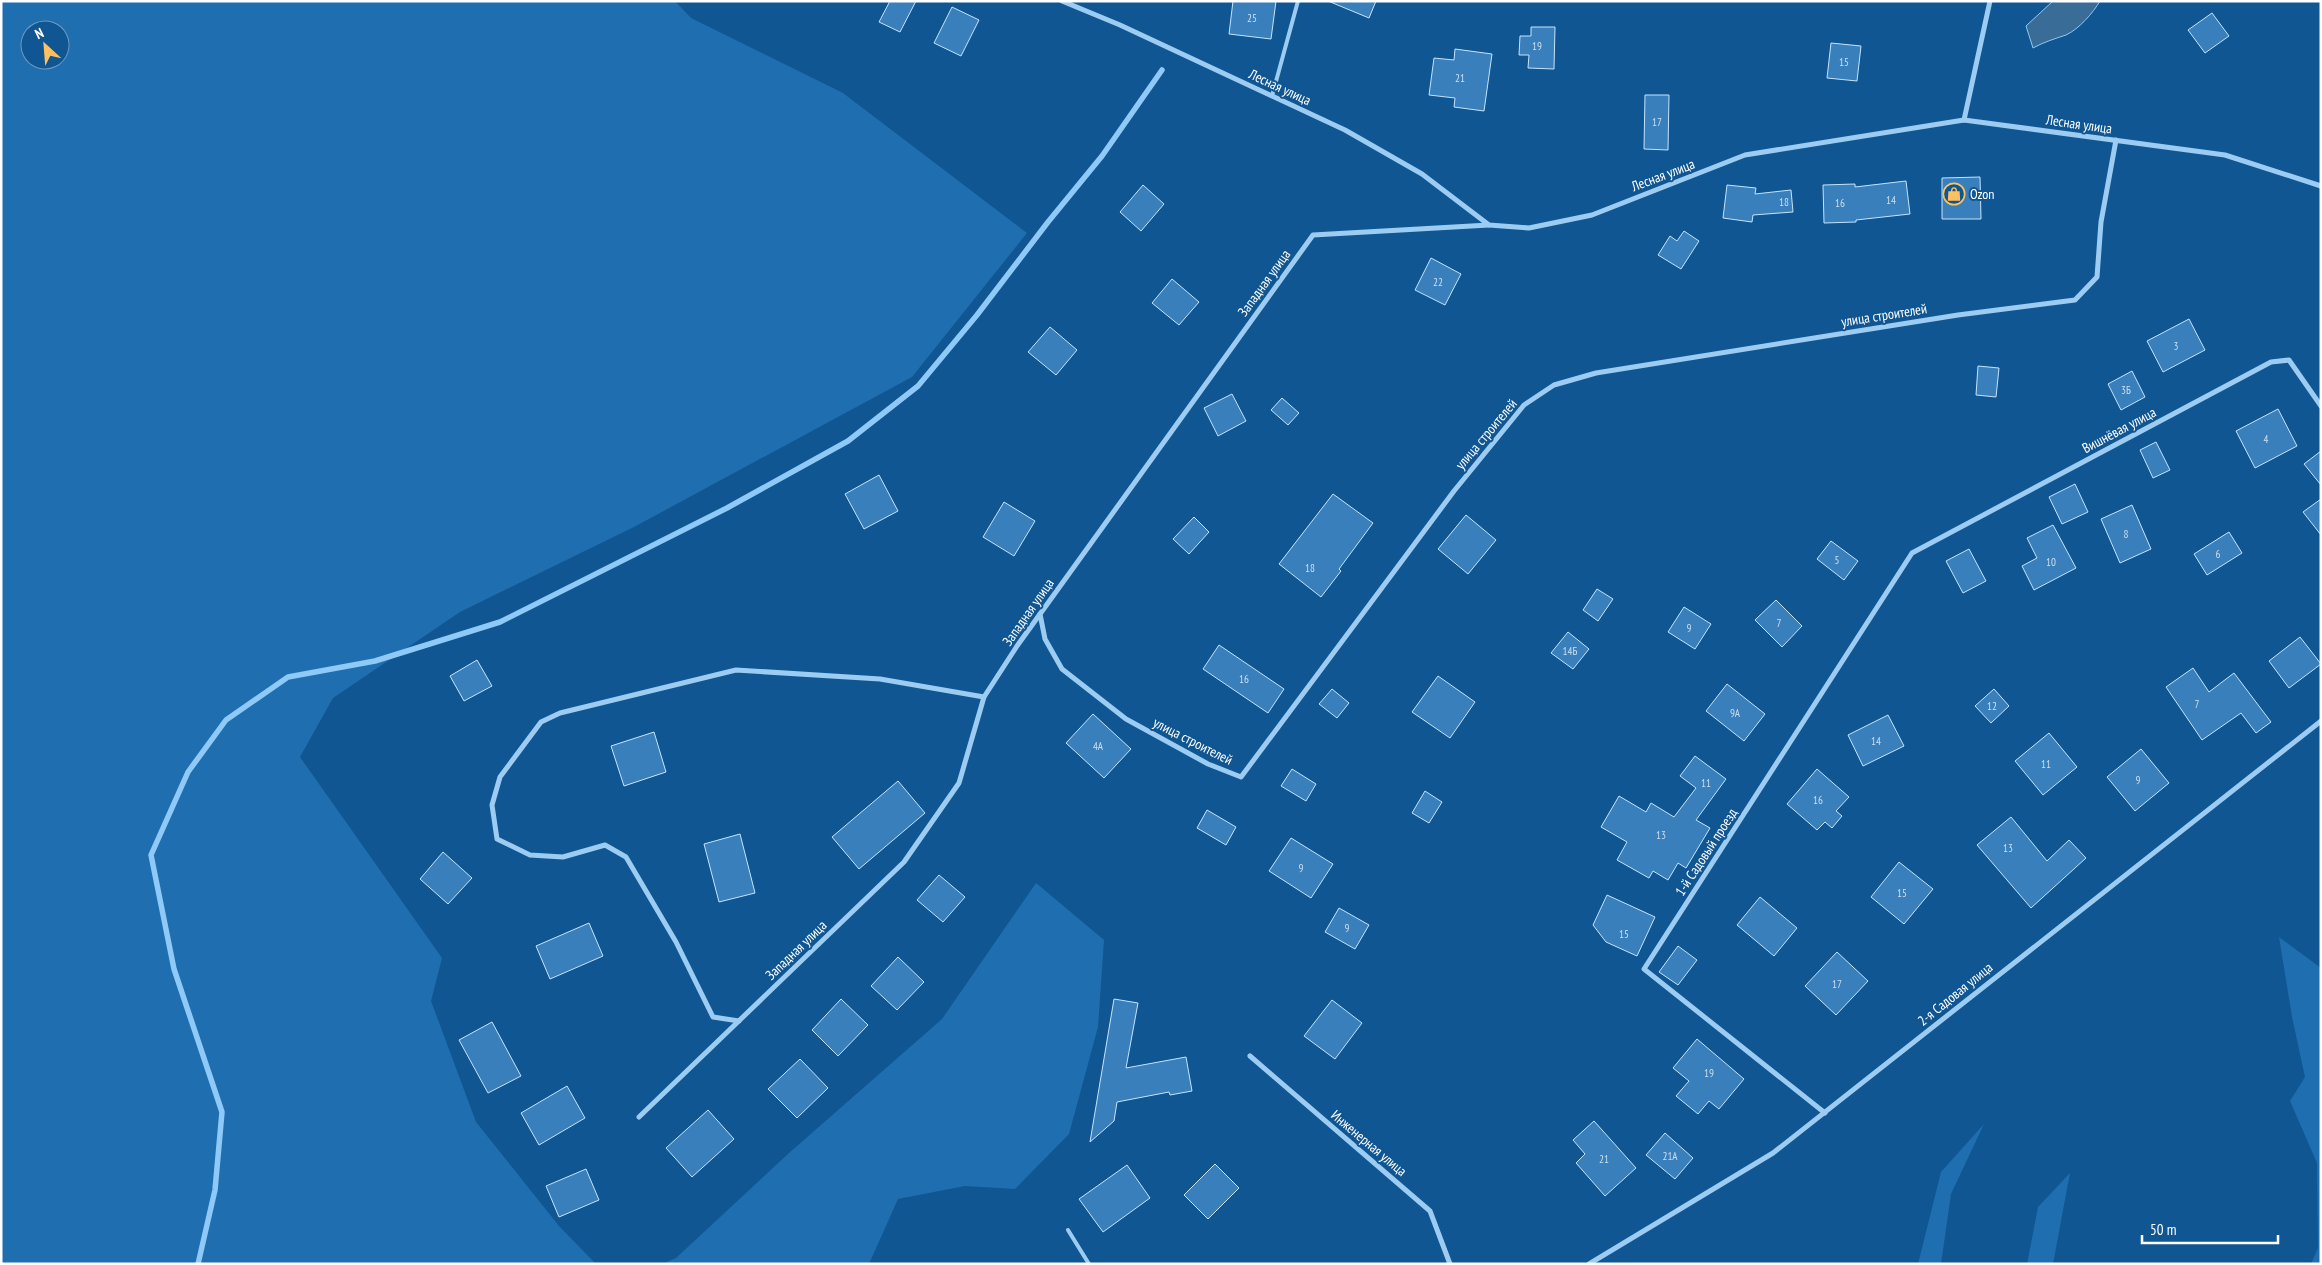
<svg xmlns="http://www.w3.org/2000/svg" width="2322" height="1265" font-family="'PT Sans Narrow',sans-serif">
	<rect width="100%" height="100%" fill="#105692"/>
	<g fill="#1f6eb0" fill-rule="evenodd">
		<path d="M1,1H675L691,18L843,93L1027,233L912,377L634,527L460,612L333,698L300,757L442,958L431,1001L476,1122L559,1226L596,1264H1ZM30,30H60V60H30Z"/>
		<polygon points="1036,883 1104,940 1098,1027 1069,1134 1015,1189 965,1186 898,1199 869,1264 662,1264 676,1258 789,1153 942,1019"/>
		<polygon points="2279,937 2321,968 2321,1264 2311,1264 2318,1248 2317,1163 2290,1101 2305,1077 2292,1017"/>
		<polygon points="1984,1124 1951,1194 1941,1264 1918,1264 1941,1172"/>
		<polygon points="2070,1173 2053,1264 2027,1264 2038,1207"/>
	</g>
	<path fill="#3a6c98" stroke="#8ec9f7" d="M2053,1H2100C2093,13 2079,29 2066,35C2054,39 2044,42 2033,48L2026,26Z"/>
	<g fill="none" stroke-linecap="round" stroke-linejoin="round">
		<polyline stroke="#8ec9f7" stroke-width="5.5" points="198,1264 215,1190 222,1112 174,969 151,855 188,772 226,720 288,677 375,661 500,622 727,508 848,441 918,386 977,315 1048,222 1102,156 1162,70"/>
	</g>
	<g fill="#397fbb" stroke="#c4e4fd">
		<polygon points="890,1 916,1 900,32 879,22"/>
		<polygon points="1233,1 1276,1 1271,39 1229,34"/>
		<polygon points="1328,1 1376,1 1369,18"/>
		<polygon points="952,7 979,20 961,56 934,43"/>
		<polygon points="2212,13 2229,36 2205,53 2188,30"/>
		<polygon points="1531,27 1555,27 1554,69 1528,68 1529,55 1519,55 1520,36 1531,36"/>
		<polygon points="1831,43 1861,46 1857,81 1827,78"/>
		<polygon points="1455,49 1492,54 1484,111 1454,107 1455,98 1429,95 1434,58 1454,60"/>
		<polygon points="1645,95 1669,95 1668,150 1644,149"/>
		<polygon points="1980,177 1981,219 1942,219 1942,178"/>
		<polygon points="1906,181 1910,214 1856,220 1856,222 1824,223 1823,185 1855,184 1855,187"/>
		<polygon points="1143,185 1164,204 1141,231 1120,212"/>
		<polygon points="1727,185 1756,188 1755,194 1791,190 1793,212 1753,215 1752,222 1723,218"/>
		<polygon points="1684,231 1699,241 1681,269 1658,255 1670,236 1677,241"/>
		<polygon points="1431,258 1461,274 1445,305 1415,290"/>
		<polygon points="1172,279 1199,302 1179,325 1152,303"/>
		<polygon points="2189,319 2205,350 2163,372 2147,341"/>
		<polygon points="1050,327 1077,350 1056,375 1028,352"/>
		<polygon points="1978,366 1999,368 1996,397 1976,395"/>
		<polygon points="2132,371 2145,397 2121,410 2108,384"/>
		<polygon points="1232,394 1246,421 1218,436 1204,408"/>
		<polygon points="1282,398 1299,413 1288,425 1271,410"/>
		<polygon points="2278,409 2297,446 2255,468 2236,431"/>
		<polygon points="2156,442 2170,470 2153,478 2140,450"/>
		<polygon points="2321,451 2321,485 2304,464"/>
		<polygon points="879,475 898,511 864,529 845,494"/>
		<polygon points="2075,484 2088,512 2062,524 2049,497"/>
		<polygon points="1333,494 1373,523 1339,569 1341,571 1321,597 1279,564"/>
		<polygon points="2321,499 2321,535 2303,512"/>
		<polygon points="1004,502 1035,521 1014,556 983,537"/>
		<polygon points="2132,505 2151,549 2120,563 2101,519"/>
		<polygon points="1466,515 1496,540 1468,574 1438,549"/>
		<polygon points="1194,517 1209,532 1189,554 1173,539"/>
		<polygon points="2053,525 2076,568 2034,590 2022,566 2037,558 2027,538"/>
		<polygon points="2229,532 2242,553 2207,575 2194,554"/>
		<polygon points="1831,541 1858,561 1844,580 1817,559"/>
		<polygon points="1969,549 1986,581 1963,593 1946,561"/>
		<polygon points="1597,589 1613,599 1598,621 1583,610"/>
		<polygon points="1776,600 1802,626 1782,647 1755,620"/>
		<polygon points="1684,607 1711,624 1695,649 1668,632"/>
		<polygon points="1568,632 1589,649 1573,669 1551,653"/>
		<polygon points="2300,637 2321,664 2289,688 2269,661"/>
		<polygon points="1219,645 1284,689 1268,713 1203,669"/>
		<polygon points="477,660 492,686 464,701 450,676"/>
		<polygon points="2193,668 2209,692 2234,673 2271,722 2256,733 2241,713 2202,740 2166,687"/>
		<polygon points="1438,676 1475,702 1450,738 1412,712"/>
		<polygon points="1727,684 1765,714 1744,741 1706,711"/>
		<polygon points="1332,689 1349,703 1337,718 1319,704"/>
		<polygon points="1994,689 2009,706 1991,723 1975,706"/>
		<polygon points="1093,714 1131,749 1104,778 1066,743"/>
		<polygon points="1888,715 1904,746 1863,766 1848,735"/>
		<polygon points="654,732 666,772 624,786 611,746"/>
		<polygon points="2049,733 2077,767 2043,795 2015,761"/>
		<polygon points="2141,749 2169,783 2135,811 2107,777"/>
		<polygon points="1695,756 1726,779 1696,820 1710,828 1686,868 1678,863 1668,880 1653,871 1649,878 1617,860 1627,842 1601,827 1619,796 1646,812 1651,803 1674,817 1696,788 1680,776"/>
		<polygon points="1292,769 1316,784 1306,801 1281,786"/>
		<polygon points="1817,769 1849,797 1836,811 1842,816 1832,828 1825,822 1817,830 1787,804"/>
		<polygon points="898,781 925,813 859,869 832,837"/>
		<polygon points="1425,791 1442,802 1429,823 1412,813"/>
		<polygon points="1207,810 1236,827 1226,845 1197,828"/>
		<polygon points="2011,817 2047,861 2069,840 2086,858 2031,908 1977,845"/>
		<polygon points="740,834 755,893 719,902 704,844"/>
		<polygon points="1291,838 1333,864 1311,898 1269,871"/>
		<polygon points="443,852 472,878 448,904 420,879"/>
		<polygon points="1899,862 1933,889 1904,924 1871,897"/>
		<polygon points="939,875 965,897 943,922 917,900"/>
		<polygon points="1607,895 1655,917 1637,956 1606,942 1593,925"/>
		<polygon points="1760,897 1797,928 1774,956 1737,925"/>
		<polygon points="1339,908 1369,925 1355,949 1325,932"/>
		<polygon points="589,923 603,956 550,979 536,946"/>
		<polygon points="1678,946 1697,960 1678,985 1659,972"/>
		<polygon points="1837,952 1868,981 1836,1015 1805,986"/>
		<polygon points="898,957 924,982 897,1010 871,986"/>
		<polygon points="841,999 868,1025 838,1056 812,1030"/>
		<polygon points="1114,999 1138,1003 1126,1068 1186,1057 1192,1091 1170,1095 1169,1092 1117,1102 1114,1121 1090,1142"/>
		<polygon points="1332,1000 1362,1023 1335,1059 1304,1036"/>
		<polygon points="492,1022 521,1076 488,1093 459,1040"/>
		<polygon points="1697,1039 1744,1079 1719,1109 1709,1101 1698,1114 1676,1096 1689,1081 1673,1068"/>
		<polygon points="800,1059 828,1088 797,1118 768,1089"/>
		<polygon points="567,1086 585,1118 539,1145 521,1113"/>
		<polygon points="708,1110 734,1139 692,1177 666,1148"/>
		<polygon points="1594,1121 1636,1168 1605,1196 1576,1163 1585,1154 1573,1140"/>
		<polygon points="1665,1133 1693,1158 1675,1179 1646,1155"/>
		<polygon points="1215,1164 1239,1188 1208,1219 1184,1195"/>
		<polygon points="1127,1165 1150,1198 1103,1232 1079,1199"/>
		<polygon points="586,1169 599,1200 559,1217 546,1186"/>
	</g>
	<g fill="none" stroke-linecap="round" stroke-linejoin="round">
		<g stroke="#9dccf3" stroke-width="4">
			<polyline points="1272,96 1298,1"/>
			<polyline points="1068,1230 1089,1264"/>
		</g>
		<g stroke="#9dccf3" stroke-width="5">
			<polyline points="1062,1 1120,25 1345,130 1422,174 1489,225 1529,228 1592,215 1745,155 1964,120 2225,155 2321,186"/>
			<polyline points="1964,120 1990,1"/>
			<polyline points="1040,614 1045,639 1062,669 1126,719 1208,764 1241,777 1454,491 1524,405 1554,385 1596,373 1958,315 2075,300 2097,277 2101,222 2116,140"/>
			<polyline points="739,1021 713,1017 676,942 626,857 605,845 563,857 530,855 497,839 492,805 500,777 541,722 560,713 736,670 880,679 984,697"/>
			<polyline points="1250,1056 1430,1211 1450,1264"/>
			<polyline points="1825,1113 1644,969 1912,553 2271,362 2289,360 2321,406"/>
			<polyline points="639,1117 904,862 959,783 984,697 1017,646 1313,235 1489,225"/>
			<polyline points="1589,1264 1773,1153 2321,721"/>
		</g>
	</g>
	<defs>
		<g id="shop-ring" transform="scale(1.125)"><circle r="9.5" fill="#105692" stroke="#ffc15f" stroke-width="1.5"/><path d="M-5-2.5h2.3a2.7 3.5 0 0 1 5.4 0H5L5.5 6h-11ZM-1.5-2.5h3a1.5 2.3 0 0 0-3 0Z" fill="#ffc15f"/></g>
	</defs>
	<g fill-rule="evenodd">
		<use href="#shop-ring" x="1954" y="194"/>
	</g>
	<g text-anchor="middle" stroke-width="4" stroke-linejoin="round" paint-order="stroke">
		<g font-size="11" fill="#cedfee">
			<text x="1252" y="22">25</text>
			<text x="1537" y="50">19</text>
			<text x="1844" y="66">15</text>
			<text x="1460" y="82">21</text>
			<text x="1657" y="126">17</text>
			<text x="1891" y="204">14</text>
			<text x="1784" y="206">18</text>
			<text x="1840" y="207">16</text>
			<text x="1438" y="286">22</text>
			<text x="2176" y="350">3</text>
			<text x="2126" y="394">3Б</text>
			<text x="2266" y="443">4</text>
			<text x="2126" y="538">8</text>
			<text x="2218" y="558">6</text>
			<text x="1837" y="564">5</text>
			<text x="2051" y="566">10</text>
			<text x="1310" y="572">18</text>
			<text x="1779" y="627">7</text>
			<text x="1689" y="632">9</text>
			<text x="1570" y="655">14Б</text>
			<text x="1244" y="683">16</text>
			<text x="2197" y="708">7</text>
			<text x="1992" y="710">12</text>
			<text x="1735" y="717">9А</text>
			<text x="1876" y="745">14</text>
			<text x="1098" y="750">4А</text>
			<text x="2046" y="768">11</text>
			<text x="2138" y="784">9</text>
			<text x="1706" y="787">11</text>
			<text x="1818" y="804">16</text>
			<text x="1661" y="839">13</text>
			<text x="2008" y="852">13</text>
			<text x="1301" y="872">9</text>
			<text x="1902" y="897">15</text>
			<text x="1347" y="932">9</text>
			<text x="1624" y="938">15</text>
			<text x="1837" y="988">17</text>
			<text x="1709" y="1077">19</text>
			<text x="1670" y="1160">21А</text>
			<text x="1604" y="1163">21</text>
		</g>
		<g font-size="14" fill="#fff" stroke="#105692">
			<text transform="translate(1280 87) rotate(25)" y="5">Лесная улица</text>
			<text transform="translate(2079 124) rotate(8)" y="5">Лесная улица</text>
			<text transform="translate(1663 175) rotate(-21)" y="5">Лесная улица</text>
			<text transform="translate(1264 283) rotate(-54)" y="5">Западная улица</text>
			<text transform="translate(1884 315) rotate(-9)" y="5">улица строителей</text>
			<text transform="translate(2119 430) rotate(-28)" y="5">Вишнёвая улица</text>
			<text transform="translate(1486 434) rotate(-50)" y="5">улица строителей</text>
			<text transform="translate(1028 612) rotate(-55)" y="5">Западная улица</text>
			<text transform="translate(1193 741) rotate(27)" y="5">улица строителей</text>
			<text transform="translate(1706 852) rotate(-57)" y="5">1-й Садовый проезд</text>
			<text transform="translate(796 950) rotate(-44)" y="5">Западная улица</text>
			<text transform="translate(1955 994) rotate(-39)" y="5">2-я Садовая улица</text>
			<text transform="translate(1369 1143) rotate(40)" y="5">Инженерная улица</text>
		</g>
		<g font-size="14" fill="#fff" stroke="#105692" text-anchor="start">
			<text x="1970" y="199">Ozon</text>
		</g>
	</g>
	<rect width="2322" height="1265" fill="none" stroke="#ffffff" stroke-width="5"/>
	<g transform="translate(45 45) rotate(334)"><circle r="24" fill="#105692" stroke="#709abe"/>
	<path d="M0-4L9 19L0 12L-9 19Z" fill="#ffc15f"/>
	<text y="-8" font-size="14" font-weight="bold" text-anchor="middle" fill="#ffffff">N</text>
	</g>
	<path d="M2142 1235v8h136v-8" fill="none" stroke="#ffffff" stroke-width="2.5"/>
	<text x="2150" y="1235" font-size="15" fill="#ffffff" stroke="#105692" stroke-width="4" paint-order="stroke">50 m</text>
</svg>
